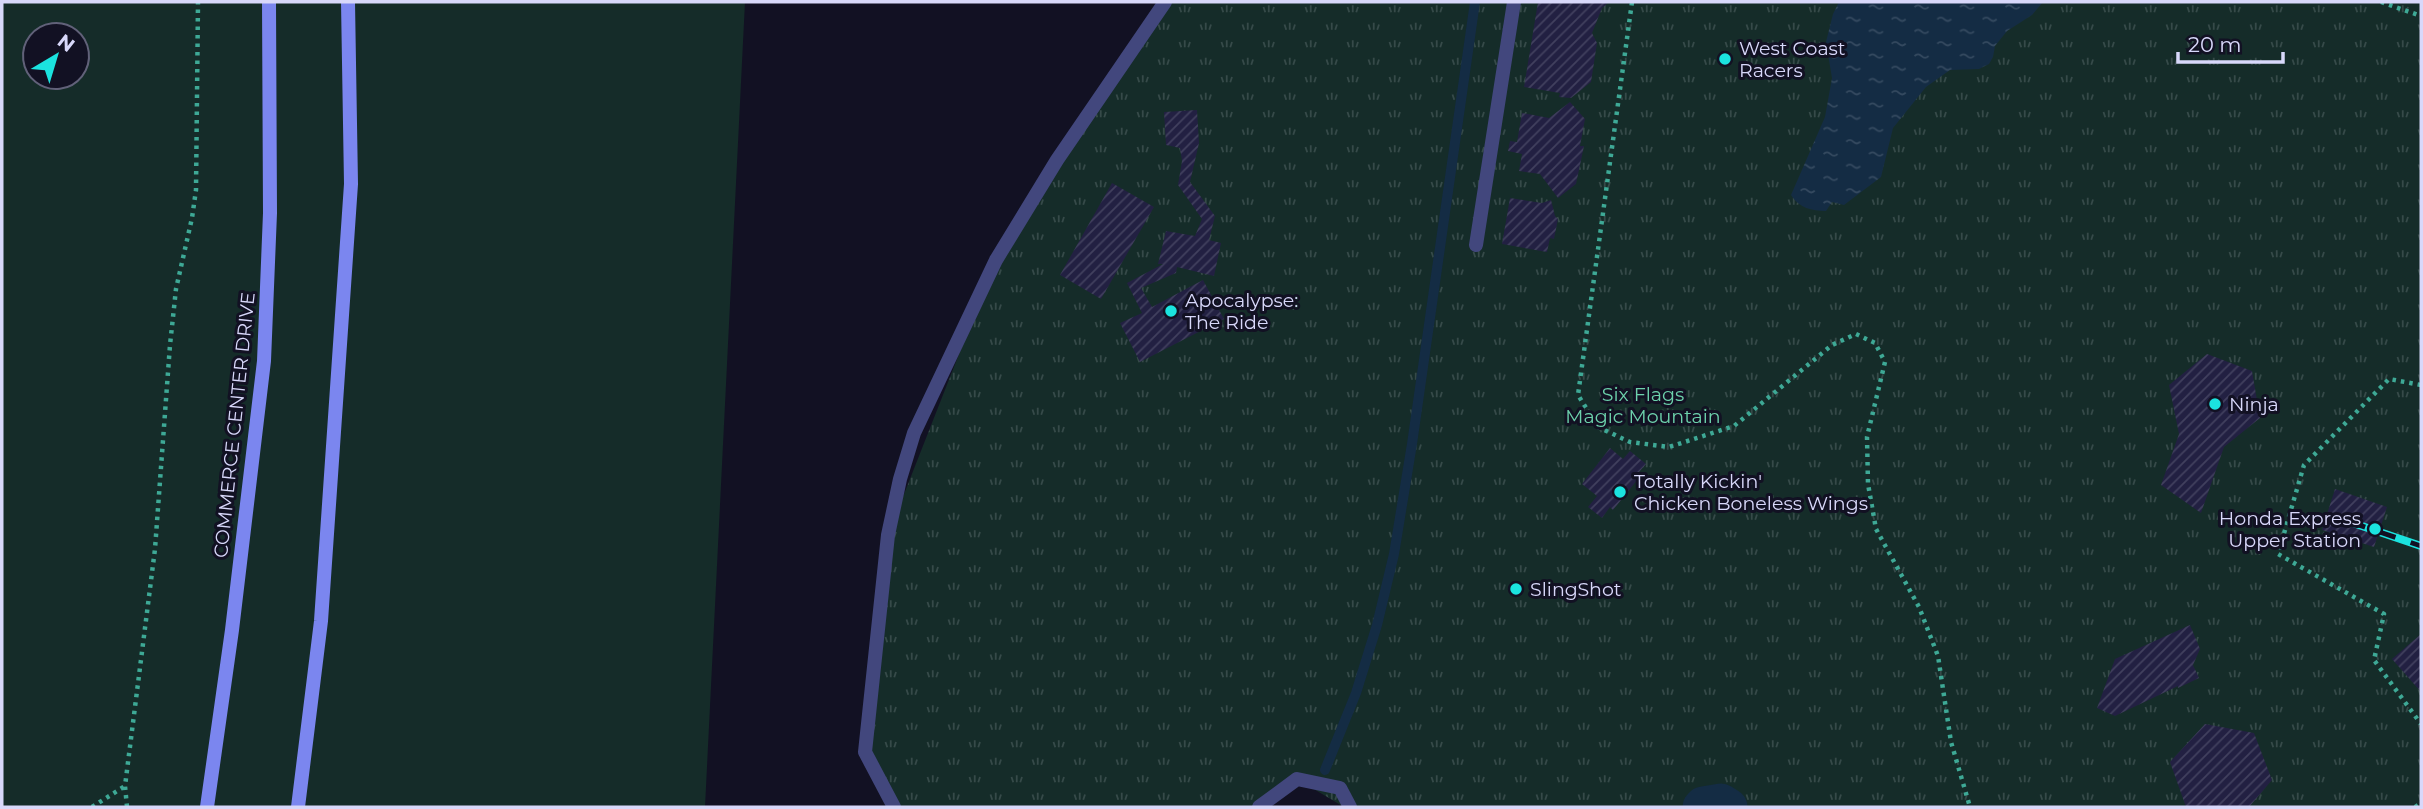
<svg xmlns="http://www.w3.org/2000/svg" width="2423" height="809" font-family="Montserrat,sans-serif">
	<defs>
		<pattern id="park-tufts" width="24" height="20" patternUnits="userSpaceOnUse" patternTransform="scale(1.75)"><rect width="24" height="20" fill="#152c29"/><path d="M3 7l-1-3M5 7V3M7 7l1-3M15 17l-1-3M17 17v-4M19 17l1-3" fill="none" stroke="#364a49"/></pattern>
		<pattern id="water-ripples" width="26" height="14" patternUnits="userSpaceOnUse" patternTransform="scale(1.75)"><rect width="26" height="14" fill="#142c44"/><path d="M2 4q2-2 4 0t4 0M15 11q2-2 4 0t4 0" fill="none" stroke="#354a60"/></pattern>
		<pattern id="building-hatch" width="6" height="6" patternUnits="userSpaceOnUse" patternTransform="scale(1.75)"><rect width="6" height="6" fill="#222042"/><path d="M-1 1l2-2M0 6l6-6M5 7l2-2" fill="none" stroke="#41405e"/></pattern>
	</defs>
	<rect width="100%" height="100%" fill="#121123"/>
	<path fill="#152c29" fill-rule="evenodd" d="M2,2H745L705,807H2ZM35,35H77V77H35Z"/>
	<polygon fill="url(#park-tufts)" points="1166,2 2421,2 2421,807 1344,807 1297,779 1267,807 894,807 865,752 888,535 996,260"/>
	<path fill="url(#water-ripples)" d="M1839,2H2043L2032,15L2007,31L1995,46L1993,57L1989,64L1979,69L1950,70L1926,87L1893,128L1881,177L1844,205L1832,202L1826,211C1812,211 1799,208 1791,195L1825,117L1832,78L1826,42L1833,14Z"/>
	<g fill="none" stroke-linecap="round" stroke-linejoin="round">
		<polyline stroke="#142c44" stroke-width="10" points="1325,770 1356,693 1377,625 1394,554 1412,444 1475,2"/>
		<polyline stroke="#142c44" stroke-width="37" points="1701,807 1703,805 1721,802 1729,807"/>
	</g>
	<g fill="url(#building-hatch)">
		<polygon points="1538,2 1609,2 1602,8 1592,33 1597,43 1591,82 1571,98 1559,97 1560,93 1524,87"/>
		<polygon points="1570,102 1585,119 1580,146 1584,146 1576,184 1558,198 1540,174 1519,171 1522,154 1508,151 1510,141 1517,142 1522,113 1549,118"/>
		<polygon points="1197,110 1199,143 1190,182 1215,216 1209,240 1221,243 1214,276 1177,267 1176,273 1141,288 1152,307 1203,280 1224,319 1140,362 1120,323 1142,313 1127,283 1163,264 1158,264 1166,231 1195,236 1202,219 1178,185 1182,161 1180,148 1166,145 1164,112"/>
		<polygon points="1112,183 1154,207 1101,299 1060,275"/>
		<polygon points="1510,198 1542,203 1551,200 1555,216 1558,219 1554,239 1550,238 1547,252 1502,244"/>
		<polygon points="2207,354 2252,371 2260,418 2224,447 2201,513 2161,485 2179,434 2169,385"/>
		<polygon points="1610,448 1623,459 1630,451 1646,464 1639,472 1642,474 1613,510 1610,507 1602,518 1588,507 1597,496 1582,484"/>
		<polygon points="2335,489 2387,507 2374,547 2322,530"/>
		<polygon points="2190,625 2200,649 2193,665 2199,678 2178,688 2178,686 2115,716 2097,708 2115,659"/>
		<polygon points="2421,634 2421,692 2392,659"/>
		<polygon points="2205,724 2254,733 2272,780 2249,807 2186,807 2170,762"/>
	</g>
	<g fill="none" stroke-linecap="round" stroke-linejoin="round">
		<g stroke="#3ea996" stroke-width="4.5" stroke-dasharray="3.5 5" stroke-linecap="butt">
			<polyline points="1632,2 1578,395 1598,427 1630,442 1669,447 1734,426 1832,345 1856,334 1875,343 1885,362 1867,437 1868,484 1876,529 1919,607 1938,656 1951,742 1970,807"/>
			<polyline points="2381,2 2421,16"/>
			<polyline points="2421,385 2389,379 2304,465 2278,554 2384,614 2374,660 2421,724"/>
			<polyline points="92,807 125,786"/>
			<polyline points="127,807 125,786 155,549 170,345 176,289 192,218 196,190 198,2"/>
			<polyline points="2415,807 2421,803"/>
		</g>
		<g stroke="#42477d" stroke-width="14">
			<polyline points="1476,245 1514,2"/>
			<polyline points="894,807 865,752 888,535 900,479 914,433 996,260 1057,160 1165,2"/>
			<polyline points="1259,807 1297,779 1340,788 1350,807"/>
		</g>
		<g stroke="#7b86ef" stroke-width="14">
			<polyline points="207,807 232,630 264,361 270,213 269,2"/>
			<polyline points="298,807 321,621 351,184 348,2"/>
		</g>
		<g stroke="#1be3df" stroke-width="8">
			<polyline id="rail" points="2350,522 2421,546"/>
		</g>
		<use href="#rail" stroke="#121123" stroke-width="5" stroke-dasharray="16" stroke-linecap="butt"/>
	</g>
	<g fill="#1be3df" stroke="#121123" stroke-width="2.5">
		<circle cx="1725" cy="59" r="7"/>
		<circle cx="1171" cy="311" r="7"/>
		<circle cx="2215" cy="404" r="7"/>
		<circle cx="1620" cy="492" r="7"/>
		<circle cx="2375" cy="529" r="7"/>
		<circle cx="1516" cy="589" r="7"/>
	</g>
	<g text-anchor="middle" stroke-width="6" stroke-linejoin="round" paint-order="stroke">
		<g font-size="19" fill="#d8d8fa" stroke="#121123" text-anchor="start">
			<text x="1739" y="55">West Coast<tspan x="1739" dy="22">Racers</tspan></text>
			<text x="1185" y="307">Apocalypse:<tspan x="1185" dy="22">The Ride</tspan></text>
			<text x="2229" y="411">Ninja</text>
			<text x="1634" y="488">Totally Kickin'<tspan x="1634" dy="22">Chicken Boneless Wings</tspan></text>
			<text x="2361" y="525" text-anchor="end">Honda Express<tspan x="2361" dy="22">Upper Station</tspan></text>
			<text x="1530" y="596">SlingShot</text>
		</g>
		<g font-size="19" fill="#6dd2ac" stroke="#121123">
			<text x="1643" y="401">Six Flags<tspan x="1643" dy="22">Magic Mountain</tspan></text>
		</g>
		<g font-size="19" fill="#d8d8fa" stroke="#121123">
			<text transform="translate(234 425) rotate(-84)" y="7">COMMERCE CENTER DRIVE</text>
		</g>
	</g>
	<rect width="2423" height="809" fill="none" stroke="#d8d8fa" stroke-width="7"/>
	<g transform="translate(56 56) rotate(38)"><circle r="33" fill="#121123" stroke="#616179" stroke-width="2"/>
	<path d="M0-5L12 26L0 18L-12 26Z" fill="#1be3df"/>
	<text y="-10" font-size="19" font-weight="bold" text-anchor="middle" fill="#d8d8fa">N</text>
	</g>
	<path d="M2178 52v10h105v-10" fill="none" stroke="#d8d8fa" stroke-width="3.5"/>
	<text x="2188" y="52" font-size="21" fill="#d8d8fa" stroke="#121123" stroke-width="5" paint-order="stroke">20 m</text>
</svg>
